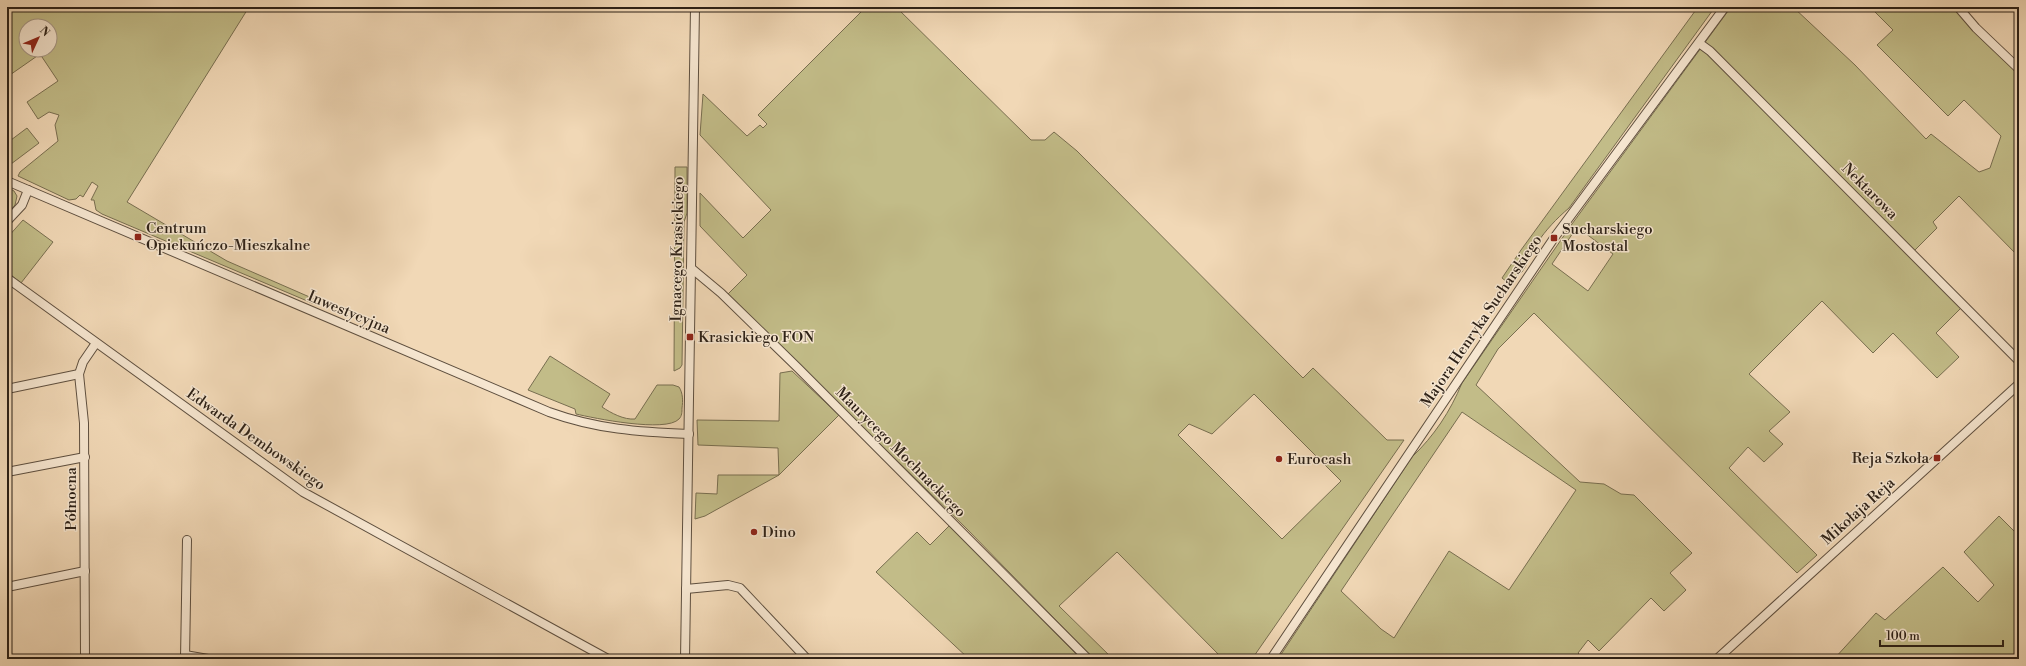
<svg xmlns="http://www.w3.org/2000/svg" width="2026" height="666" font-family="'Libre Bodoni',serif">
	<rect width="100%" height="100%" fill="#f1d8b6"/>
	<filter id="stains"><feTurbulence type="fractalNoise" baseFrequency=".005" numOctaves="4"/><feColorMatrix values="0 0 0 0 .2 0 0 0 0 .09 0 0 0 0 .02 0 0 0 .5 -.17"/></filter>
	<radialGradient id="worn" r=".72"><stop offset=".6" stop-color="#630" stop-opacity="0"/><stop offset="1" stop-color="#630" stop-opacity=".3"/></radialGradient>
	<g fill="#c2bc88" stroke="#786e50" fill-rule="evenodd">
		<path d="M7,7H249L127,202L227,261L321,302L312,303L102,214L96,210L94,200H91L98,186L92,182L83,197L80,195L76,199L69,200L18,176L20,172L58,141L55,125L59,115L49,112L38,119L27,102L58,81L40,54L7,77ZM26,26H50V50H26Z"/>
		<path d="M866,7H896L1031,140H1045L1054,132L1077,151L1303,378L1313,368L1387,440H1404L1252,659H1223L1117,552L1059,606L1113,659H1094L966,528L727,295L747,275L700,226V193L743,238L771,210L700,135L703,94L747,136L760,125L763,128L767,124L758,115ZM1254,394L1341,481L1282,539L1178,435L1189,424L1212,434Z"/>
		<path d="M1698,7H1715L1569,208C1556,219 1546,230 1537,243C1526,260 1528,274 1507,282L1502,278L1521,250Z"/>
		<path d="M1731,7H1793L1855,65L1926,139L1931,134L1979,172L1990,168L2001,136L1964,100L1948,116L1877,45L1893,30L1870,7H1955L2019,71V257L1959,196L1933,222L1937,228L1914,251L1966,303L1936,333L1959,357L1937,378L1893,333L1873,353L1822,301L1749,374L1790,412L1769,431L1783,444L1764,462L1748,447L1729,468L1817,555L1797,573L1534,313L1498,349L1476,385L1580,482L1604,484L1621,494L1634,495L1692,553L1670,573L1686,590L1664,611L1651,598L1599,651L1588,640L1578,653L1584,659H1278L1412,457C1434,436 1450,412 1462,383L1572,224ZM1577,227L1613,254L1588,291L1552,264ZM1462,412L1576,490L1509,590L1449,551L1394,638L1381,629L1341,591Z"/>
		<polygon points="27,128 39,143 7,167 7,143"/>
		<polygon points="675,167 687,167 687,213 684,222 682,365 680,368 674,371"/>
		<polygon points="7,187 14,191 17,196 15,205 7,215"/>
		<polygon points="23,220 53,242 21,283 7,272 7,238"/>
		<path d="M550,356L610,394L602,407C611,413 624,420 635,419L657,385H673L679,387C683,393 683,401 682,408C682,412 682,416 679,419C666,433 593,418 576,414L575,409L528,390Z"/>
		<polygon points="792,371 839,415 779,475 705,516 695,519 696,493 717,494 718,475 779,475 778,448 698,445 697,420 779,421 780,373"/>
		<polygon points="1999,516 2019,536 2019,659 1834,659 1876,613 1885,620 1943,567 1978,602 1994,585 1964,552"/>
		<polygon points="949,526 1081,659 969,659 876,572 917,532 930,545"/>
	</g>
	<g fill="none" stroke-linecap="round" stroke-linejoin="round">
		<g stroke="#5e4f3f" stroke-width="10">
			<g id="minor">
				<polyline points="1958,7 1976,28 2019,69"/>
				<polyline points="1699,43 1710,51 2019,361"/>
				<path d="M7,181L549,412C596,429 639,432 689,434"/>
				<polyline points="7,221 22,205 28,190"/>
				<polyline points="691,268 721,293 798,368 1088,659"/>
				<polyline points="7,278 303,492 608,659"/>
				<polyline points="7,389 79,374"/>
				<polyline points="7,472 85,457"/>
				<polyline points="7,587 85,571"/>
				<polyline points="686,589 728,585 740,588 807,659"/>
				<polyline points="185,655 208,659"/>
				<polyline points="85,659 84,423 79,374 83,362 96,343"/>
				<polyline points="185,659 187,540"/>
				<polyline points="685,659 695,7"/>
				<polyline points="1271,659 1554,238 1725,7"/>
				<polyline points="1717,659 2019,384"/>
			</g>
		</g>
		<use href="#minor" stroke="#f6e6d0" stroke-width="8"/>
	</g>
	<g fill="#8f2418" stroke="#f6e6d0" stroke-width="1.5">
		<rect x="134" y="233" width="8" height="8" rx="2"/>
		<rect x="1550" y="234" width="8" height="8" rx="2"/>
		<rect x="686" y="333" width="8" height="8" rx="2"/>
		<rect x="1933" y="454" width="8" height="8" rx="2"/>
		<circle cx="1279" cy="459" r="4"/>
		<circle cx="754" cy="532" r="4"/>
	</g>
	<g text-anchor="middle" stroke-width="3" stroke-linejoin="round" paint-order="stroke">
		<g font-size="15" fill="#2d2117" stroke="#f6e6d0">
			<text transform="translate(1870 191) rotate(45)" y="5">Nektarowa</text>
			<text transform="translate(677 249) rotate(-89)" y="5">Ignacego Krasickiego</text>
			<text transform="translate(349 312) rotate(23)" y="5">Inwestycyjna</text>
			<text transform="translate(1481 321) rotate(-56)" y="5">Majora Henryka Sucharskiego</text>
			<text transform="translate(256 439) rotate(35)" y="5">Edwarda Dembowskiego</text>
			<text transform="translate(901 452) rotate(45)" y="5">Maurycego Mochnackiego</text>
			<text transform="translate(71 499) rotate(-90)" y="5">Północna</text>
			<text transform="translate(1858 511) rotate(-42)" y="5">Mikołaja Reja</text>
		</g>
		<g font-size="15" fill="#2d2117" stroke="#f6e6d0" text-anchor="start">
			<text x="146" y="233">Centrum<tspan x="146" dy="17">Opiekuńczo-Mieszkalne</tspan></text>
			<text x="1562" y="234">Sucharskiego<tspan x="1562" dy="17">Mostostal</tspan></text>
			<text x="698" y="342">Krasickiego FON</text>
			<text x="1929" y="463" text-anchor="end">Reja Szkoła</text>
			<text x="1287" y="464">Eurocash</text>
			<text x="762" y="537">Dino</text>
		</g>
	</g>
	<rect width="2026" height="666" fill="none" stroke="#f1d8b6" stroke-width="24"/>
	<rect x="8" y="8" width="2010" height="650" fill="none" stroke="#2d2117" stroke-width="2"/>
	<rect x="12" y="12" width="2002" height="642" fill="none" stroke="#2d2117"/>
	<g transform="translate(38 38) rotate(46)"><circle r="19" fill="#f6e6d0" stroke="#a69786"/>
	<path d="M0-3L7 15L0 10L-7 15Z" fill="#8f2418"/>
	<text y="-6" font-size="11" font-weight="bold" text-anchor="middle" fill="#2d2117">N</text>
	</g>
	<path d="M1880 640v6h123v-6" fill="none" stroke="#2d2117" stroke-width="2"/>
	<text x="1886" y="640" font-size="12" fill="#2d2117" stroke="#f6e6d0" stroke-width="3" paint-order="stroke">100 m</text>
	<rect width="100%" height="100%" filter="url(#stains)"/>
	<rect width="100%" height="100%" fill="url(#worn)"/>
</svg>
